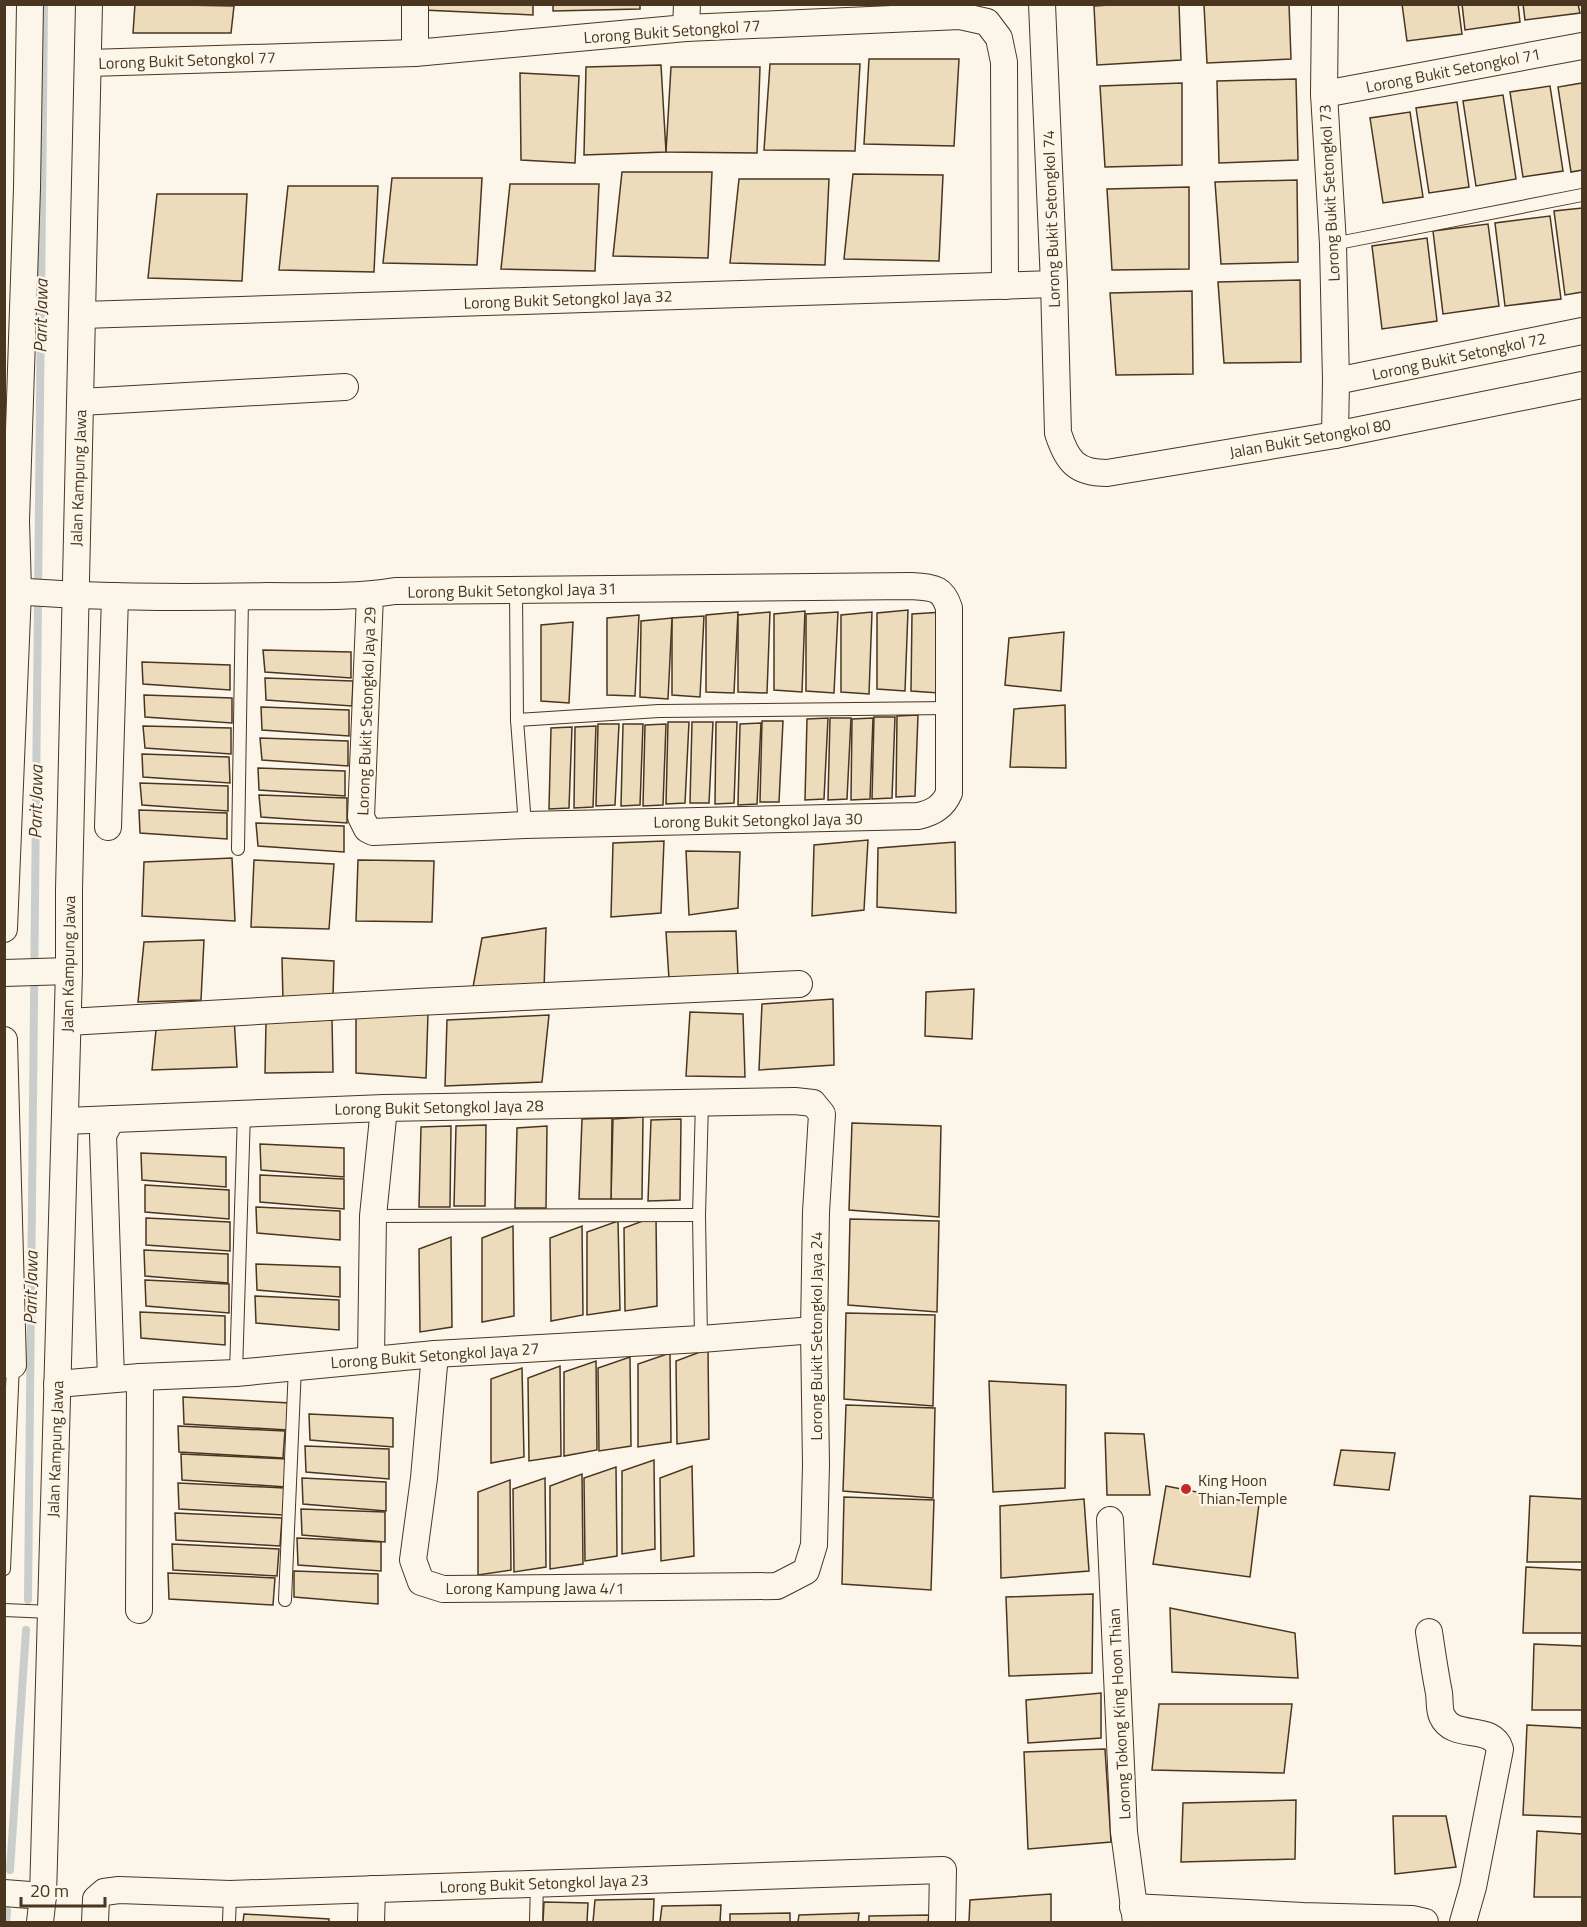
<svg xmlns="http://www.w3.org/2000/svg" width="1587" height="1927" font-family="'Titillium Web',sans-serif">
	<rect width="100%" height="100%" fill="#fbf6e9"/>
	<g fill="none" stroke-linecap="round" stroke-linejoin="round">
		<g stroke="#c9cecd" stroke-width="8">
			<polyline points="28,1600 44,4"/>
			<polyline points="10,1870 26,1630"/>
			<polyline points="6,1922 7,1911"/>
		</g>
	</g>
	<g fill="#ecdcbc" stroke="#4a3520" stroke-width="1.5">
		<polygon points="135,4 234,6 231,33 133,33"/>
		<polygon points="424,4 533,4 533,15 423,10"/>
		<polygon points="553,4 640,4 640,9 553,11"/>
		<polygon points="1126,4 1179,4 1181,60 1097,65 1094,6"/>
		<polygon points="1289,4 1291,59 1207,63 1204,5"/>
		<polygon points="1402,4 1458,4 1462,34 1407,41"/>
		<polygon points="1462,4 1518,4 1520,22 1465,30"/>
		<polygon points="1523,4 1578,4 1580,13 1525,20"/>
		<polygon points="869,59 959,59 954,146 864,144"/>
		<polygon points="770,64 860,64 855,151 764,150"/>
		<polygon points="661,65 666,152 584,155 586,67"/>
		<polygon points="671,67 760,67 757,153 666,152"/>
		<polygon points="520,73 579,76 575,163 521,160"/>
		<polygon points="1296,79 1298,160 1219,163 1217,81"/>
		<polygon points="1182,83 1182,165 1105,167 1100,86"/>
		<polygon points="1582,83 1582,170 1571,172 1558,87"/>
		<polygon points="1550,86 1563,171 1523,177 1510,92"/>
		<polygon points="1503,95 1516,179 1476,186 1463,101"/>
		<polygon points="1457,102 1469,187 1429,193 1416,108"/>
		<polygon points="1410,112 1423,197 1383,203 1370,118"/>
		<polygon points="622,172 712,172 708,258 613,256"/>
		<polygon points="853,174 943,175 939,261 844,259"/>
		<polygon points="392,178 482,178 477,265 383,263"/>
		<polygon points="739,179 829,179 825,265 730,263"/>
		<polygon points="1297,180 1298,262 1221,264 1215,182"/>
		<polygon points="510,184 599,184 595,271 501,269"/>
		<polygon points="288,186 378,186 374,272 279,270"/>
		<polygon points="1189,187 1189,269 1112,270 1107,189"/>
		<polygon points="157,194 247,194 242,281 148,278"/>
		<polygon points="1582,208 1582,292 1565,295 1554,211"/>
		<polygon points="1550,216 1561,299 1505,306 1495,223"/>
		<polygon points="1488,224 1499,306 1443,314 1433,231"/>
		<polygon points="1427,238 1437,321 1382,329 1372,246"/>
		<polygon points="1300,280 1301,362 1224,363 1218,282"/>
		<polygon points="1192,291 1193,374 1116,375 1110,293"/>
		<polygon points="908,610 905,691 877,689 877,613"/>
		<polygon points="805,611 802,692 774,690 774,614"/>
		<polygon points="738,612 734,693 706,692 706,615"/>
		<polygon points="770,612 767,693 738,692 738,615"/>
		<polygon points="838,612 834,693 806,691 806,614"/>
		<polygon points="872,612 869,694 841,692 841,615"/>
		<polygon points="943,612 939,693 911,691 912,614"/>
		<polygon points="639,615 635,696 607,695 607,618"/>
		<polygon points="704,616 700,697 672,695 672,618"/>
		<polygon points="672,618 668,699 640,697 641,621"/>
		<polygon points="573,622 569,703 541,701 541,625"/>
		<polygon points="1064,632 1061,691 1005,685 1009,638"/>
		<polygon points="263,650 351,652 351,678 265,672"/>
		<polygon points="142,662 230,665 230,690 143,684"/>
		<polygon points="265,678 353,681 352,706 266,700"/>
		<polygon points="144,695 232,698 232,723 145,717"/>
		<polygon points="1065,705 1066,768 1010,767 1014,709"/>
		<polygon points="261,707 349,710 349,736 262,730"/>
		<polygon points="918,715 915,796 896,797 897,716"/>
		<polygon points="874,717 895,717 892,798 872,799"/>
		<polygon points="828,718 824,799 805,800 807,719"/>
		<polygon points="830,718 851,718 847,799 828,800"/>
		<polygon points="873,718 870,799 851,800 852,719"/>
		<polygon points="762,721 783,721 779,802 760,802"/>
		<polygon points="668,722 689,722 685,803 666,804"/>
		<polygon points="692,722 713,722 709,803 690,803"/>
		<polygon points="716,722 737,722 734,803 715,804"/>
		<polygon points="761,723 757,804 738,805 740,724"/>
		<polygon points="598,724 619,724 615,805 596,806"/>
		<polygon points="623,724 643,724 640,805 621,806"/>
		<polygon points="666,724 663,805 643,806 645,725"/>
		<polygon points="143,726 231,728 231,754 145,748"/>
		<polygon points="596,726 593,807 574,808 575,727"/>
		<polygon points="572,727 569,808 549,809 551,728"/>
		<polygon points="260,738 348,741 348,766 262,760"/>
		<polygon points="142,754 229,757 230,783 143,777"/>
		<polygon points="258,768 345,771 345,796 259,790"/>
		<polygon points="140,783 228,786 228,811 142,805"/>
		<polygon points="259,795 347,798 347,823 261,817"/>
		<polygon points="139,810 227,813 227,839 140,833"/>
		<polygon points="256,823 344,826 344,852 258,846"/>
		<polygon points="868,840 864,910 812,916 814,845"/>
		<polygon points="664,841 661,913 611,917 613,843"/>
		<polygon points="955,842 956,913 877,907 878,848"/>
		<polygon points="686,851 740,852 738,908 689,915"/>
		<polygon points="232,858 235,921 142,916 144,862"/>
		<polygon points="254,860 334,864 329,929 251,927"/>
		<polygon points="358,860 434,861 432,922 356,921"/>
		<polygon points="546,928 544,990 473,987 482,938"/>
		<polygon points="736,931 738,977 669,979 666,932"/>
		<polygon points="204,940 201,1000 138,1002 144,942"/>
		<polygon points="282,958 334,961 333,996 283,1001"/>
		<polygon points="974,989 972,1039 925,1036 926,992"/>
		<polygon points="833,999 834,1065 759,1070 762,1004"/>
		<polygon points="690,1012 743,1014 745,1077 686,1076"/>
		<polygon points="428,1013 426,1078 356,1073 356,1016"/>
		<polygon points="549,1015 542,1082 445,1086 447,1020"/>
		<polygon points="234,1017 237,1067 152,1070 157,1020"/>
		<polygon points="332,1020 333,1072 265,1073 266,1022"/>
		<polygon points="643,1117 642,1199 611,1199 613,1119"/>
		<polygon points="612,1118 611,1199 579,1199 582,1119"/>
		<polygon points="681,1119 680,1200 648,1201 651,1120"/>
		<polygon points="852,1123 941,1126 939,1217 849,1210"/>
		<polygon points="486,1125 485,1206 454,1206 456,1126"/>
		<polygon points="451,1126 450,1207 419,1207 421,1127"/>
		<polygon points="547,1126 546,1208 515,1208 517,1128"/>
		<polygon points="260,1144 344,1148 344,1177 261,1170"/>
		<polygon points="141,1153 226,1157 226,1187 142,1180"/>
		<polygon points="260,1175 344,1179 344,1209 260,1202"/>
		<polygon points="145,1185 229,1190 229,1219 145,1212"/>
		<polygon points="256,1207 340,1211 340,1240 257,1233"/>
		<polygon points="656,1216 657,1306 625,1311 624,1228"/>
		<polygon points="146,1218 230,1222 230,1251 146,1245"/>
		<polygon points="850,1219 939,1221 937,1312 848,1305"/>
		<polygon points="618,1221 620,1310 587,1315 587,1232"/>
		<polygon points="513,1226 514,1316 482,1322 482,1238"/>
		<polygon points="582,1226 583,1315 551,1321 550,1238"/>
		<polygon points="451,1237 452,1327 420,1332 419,1249"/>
		<polygon points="144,1250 228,1254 228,1283 145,1276"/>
		<polygon points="256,1264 340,1267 340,1297 257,1290"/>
		<polygon points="145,1280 229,1284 229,1313 146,1306"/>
		<polygon points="255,1296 339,1300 339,1330 256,1323"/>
		<polygon points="140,1312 225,1316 225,1345 141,1338"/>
		<polygon points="846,1313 935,1315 933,1406 844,1399"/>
		<polygon points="708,1349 709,1439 677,1444 676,1361"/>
		<polygon points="670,1353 671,1442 638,1447 638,1364"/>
		<polygon points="630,1357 631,1446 599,1451 598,1368"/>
		<polygon points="596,1361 597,1450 564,1456 564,1372"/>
		<polygon points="560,1366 561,1456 529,1461 528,1378"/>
		<polygon points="522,1368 524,1457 491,1463 491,1379"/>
		<polygon points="989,1381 1066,1385 1065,1488 993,1492"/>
		<polygon points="183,1397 290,1403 288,1430 184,1424"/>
		<polygon points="846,1405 935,1408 933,1498 843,1491"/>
		<polygon points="309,1414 393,1418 393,1447 310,1440"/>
		<polygon points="178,1426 285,1431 283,1458 179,1452"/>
		<polygon points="1105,1433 1144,1434 1150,1495 1107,1495"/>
		<polygon points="305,1446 389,1449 389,1479 306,1472"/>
		<polygon points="1341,1450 1395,1453 1389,1490 1334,1485"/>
		<polygon points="181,1454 288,1459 286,1487 182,1480"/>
		<polygon points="654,1460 655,1549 622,1554 622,1471"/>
		<polygon points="692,1466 694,1556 661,1561 660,1478"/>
		<polygon points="616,1467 617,1556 585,1561 584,1478"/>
		<polygon points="582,1474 583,1564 550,1569 550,1486"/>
		<polygon points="302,1478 386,1482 386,1511 303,1504"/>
		<polygon points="545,1478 546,1567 514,1572 513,1489"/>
		<polygon points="510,1480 511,1570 478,1575 478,1492"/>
		<polygon points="178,1483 285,1488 283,1515 179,1509"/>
		<polygon points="1166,1486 1259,1504 1250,1577 1153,1564"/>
		<polygon points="1530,1496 1582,1499 1582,1562 1527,1562"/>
		<polygon points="844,1497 934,1500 931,1590 842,1584"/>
		<polygon points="1084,1499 1089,1571 1001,1578 1000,1506"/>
		<polygon points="301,1509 385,1512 385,1542 302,1535"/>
		<polygon points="175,1513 282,1518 280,1546 176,1540"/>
		<polygon points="297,1538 381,1542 381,1571 298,1565"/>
		<polygon points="172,1544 279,1549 277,1576 173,1570"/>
		<polygon points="1526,1567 1582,1570 1582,1633 1523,1633"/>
		<polygon points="294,1571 378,1574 378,1604 294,1597"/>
		<polygon points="168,1573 275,1578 273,1605 169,1599"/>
		<polygon points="1093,1594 1092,1673 1009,1676 1006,1597"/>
		<polygon points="1170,1608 1295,1633 1298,1678 1172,1672"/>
		<polygon points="1534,1644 1582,1646 1582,1710 1532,1710"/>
		<polygon points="1101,1693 1101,1738 1028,1743 1026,1700"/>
		<polygon points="1159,1704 1292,1704 1284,1773 1152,1770"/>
		<polygon points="1527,1725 1582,1728 1582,1817 1523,1815"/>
		<polygon points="1105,1749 1111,1842 1028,1849 1024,1752"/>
		<polygon points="1296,1800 1295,1859 1181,1862 1183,1803"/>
		<polygon points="1393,1816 1446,1816 1456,1867 1395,1874"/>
		<polygon points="1537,1831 1582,1834 1582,1897 1534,1897"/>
		<polygon points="1051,1894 1051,1922 969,1922 970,1900"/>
		<polygon points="654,1899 653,1922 593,1922 595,1900"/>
		<polygon points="544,1902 588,1903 587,1922 543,1922"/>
		<polygon points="721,1905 720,1922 660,1922 662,1906"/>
		<polygon points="790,1913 790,1922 730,1922 730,1914"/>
		<polygon points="859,1913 858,1922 798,1922 799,1915"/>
		<polygon points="244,1914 329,1919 329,1922 243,1922"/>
		<polygon points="929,1915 928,1922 869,1922 869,1916"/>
	</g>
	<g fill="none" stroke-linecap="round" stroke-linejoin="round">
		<g stroke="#4a3520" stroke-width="14">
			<g id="service">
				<polyline points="1333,244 1582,195"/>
				<polyline points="516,590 517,720 525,825"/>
				<polyline points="517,720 659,711 949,708"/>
				<polyline points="238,849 242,597"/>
				<polyline points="373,1216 699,1215"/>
				<polyline points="701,1339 699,1215 702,1102"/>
				<polyline points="236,1373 244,1112"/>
				<polyline points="4,1569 13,1365"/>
				<polyline points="285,1600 295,1366"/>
				<polyline points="4,1610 51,1612"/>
				<polyline points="229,1922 230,1894"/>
				<polyline points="536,1922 537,1883"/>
			</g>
		</g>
		<g stroke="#4a3520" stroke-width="28">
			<g id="minor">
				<path d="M1042,4L1054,284L1058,433C1067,461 1076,473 1107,473L1335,435L1582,385"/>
				<polyline points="1325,4 1324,94 1333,244 1336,381 1335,435"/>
				<polyline points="686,28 687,4"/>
				<polyline points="415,53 415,4"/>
				<polyline points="89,63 415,53 686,28 960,16 987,22 999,38 1004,62 1005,286"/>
				<polyline points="1324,94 1582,46"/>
				<polyline points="82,315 1054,284"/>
				<polyline points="1336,381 1582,331"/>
				<polyline points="81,402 345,387"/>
				<path d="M4,590C91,598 180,598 267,596C309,596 353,598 395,591L911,586C932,588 942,586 949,608V793C943,807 933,813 918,816L525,825L373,832L367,829L361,817L370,595"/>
				<polyline points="108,827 115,596"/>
				<polyline points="4,929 18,591 16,521 27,188 30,4"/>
				<polyline points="4,973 69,971"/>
				<polyline points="68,1022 417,1002 799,984"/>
				<polyline points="4,1040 13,1365 4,1364"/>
				<polyline points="65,1121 384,1108 795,1101 813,1103 822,1114 816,1212 814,1330 816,1465 814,1545 806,1571 777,1586 443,1589 421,1582 413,1560 424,1478 435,1354"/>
				<polyline points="371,1358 373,1216 384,1108"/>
				<polyline points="111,1379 103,1135 112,1119"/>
				<polyline points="57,1384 140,1377 236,1373 435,1354 701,1339 814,1330"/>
				<polyline points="1110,1520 1124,1832 1136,1922"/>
				<polyline points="139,1610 140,1377"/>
				<path d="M1429,1632C1432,1652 1435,1673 1439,1693C1440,1700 1439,1710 1442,1716C1453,1741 1492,1723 1500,1749L1473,1887L1463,1922"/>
				<polyline points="4,1893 43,1896"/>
				<polyline points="1133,1907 1303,1916 1412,1919 1425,1922"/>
				<polyline points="40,1922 43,1896 69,971 69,890 89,4"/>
				<polyline points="95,1922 96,1899 104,1892 119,1890 230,1894 943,1870 942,1922"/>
				<polyline points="371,1922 372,1889"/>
			</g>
		</g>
		<use href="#service" stroke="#fbf6e9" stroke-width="12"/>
		<use href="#minor" stroke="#fbf6e9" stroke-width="26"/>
	</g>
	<circle fill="#c62828" stroke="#fbf6e9" stroke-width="2" cx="1186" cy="1489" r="6"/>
	<g text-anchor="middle" stroke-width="4.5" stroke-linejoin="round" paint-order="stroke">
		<g font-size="16" fill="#4a3520" stroke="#fbf6e9">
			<text transform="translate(672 31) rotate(-4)" y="6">Lorong Bukit Setongkol 77</text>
			<text transform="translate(187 60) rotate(-2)" y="6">Lorong Bukit Setongkol 77</text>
			<text transform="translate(1453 70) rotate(-11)" y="6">Lorong Bukit Setongkol 71</text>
			<text transform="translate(1329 193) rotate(-93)" y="6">Lorong Bukit Setongkol 73</text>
			<text transform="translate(1051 219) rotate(-92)" y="6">Lorong Bukit Setongkol 74</text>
			<text transform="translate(568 299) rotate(-2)" y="6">Lorong Bukit Setongkol Jaya 32</text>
			<text transform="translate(1459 356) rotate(-12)" y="6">Lorong Bukit Setongkol 72</text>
			<text transform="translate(1310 438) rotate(-10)" y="6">Jalan Bukit Setongkol 80</text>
			<text transform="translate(78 478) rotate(-88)" y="6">Jalan Kampung Jawa</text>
			<text transform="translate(512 590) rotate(-1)" y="6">Lorong Bukit Setongkol Jaya 31</text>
			<text transform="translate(366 711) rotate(-88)" y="6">Lorong Bukit Setongkol Jaya 29</text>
			<text transform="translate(758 820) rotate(-1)" y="6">Lorong Bukit Setongkol Jaya 30</text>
			<text transform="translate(68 964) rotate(-89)" y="6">Jalan Kampung Jawa</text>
			<text transform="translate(439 1107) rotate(-1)" y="6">Lorong Bukit Setongkol Jaya 28</text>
			<text transform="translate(816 1336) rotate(-90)" y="6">Lorong Bukit Setongkol Jaya 24</text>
			<text transform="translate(435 1355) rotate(-4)" y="6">Lorong Bukit Setongkol Jaya 27</text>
			<text transform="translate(55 1449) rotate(-88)" y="6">Jalan Kampung Jawa</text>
			<text x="535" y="1594">Lorong Kampung Jawa 4/1</text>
			<text transform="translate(1119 1714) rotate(-93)" y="6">Lorong Tokong King Hoon Thian</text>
			<text transform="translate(544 1883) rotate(-2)" y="6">Lorong Bukit Setongkol Jaya 23</text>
		</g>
		<g font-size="16" fill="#4a3520" stroke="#fbf6e9" text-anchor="start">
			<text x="1198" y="1486">King Hoon<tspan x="1198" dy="18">Thian Temple</tspan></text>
		</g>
		<g font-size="18" font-style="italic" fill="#4a3520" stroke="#fbf6e9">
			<text transform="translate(41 316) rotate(-89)" y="6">Parit Jawa</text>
			<text transform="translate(36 802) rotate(-89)" y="6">Parit Jawa</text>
			<text transform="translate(31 1288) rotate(-89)" y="6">Parit Jawa</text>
		</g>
	</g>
	<rect width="1587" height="1927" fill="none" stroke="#4a3520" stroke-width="12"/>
	<path d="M21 1897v9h84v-9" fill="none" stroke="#4a3520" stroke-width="3"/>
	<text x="30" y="1897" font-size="18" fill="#4a3520" stroke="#fbf6e9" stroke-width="4.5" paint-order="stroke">20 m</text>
</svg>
